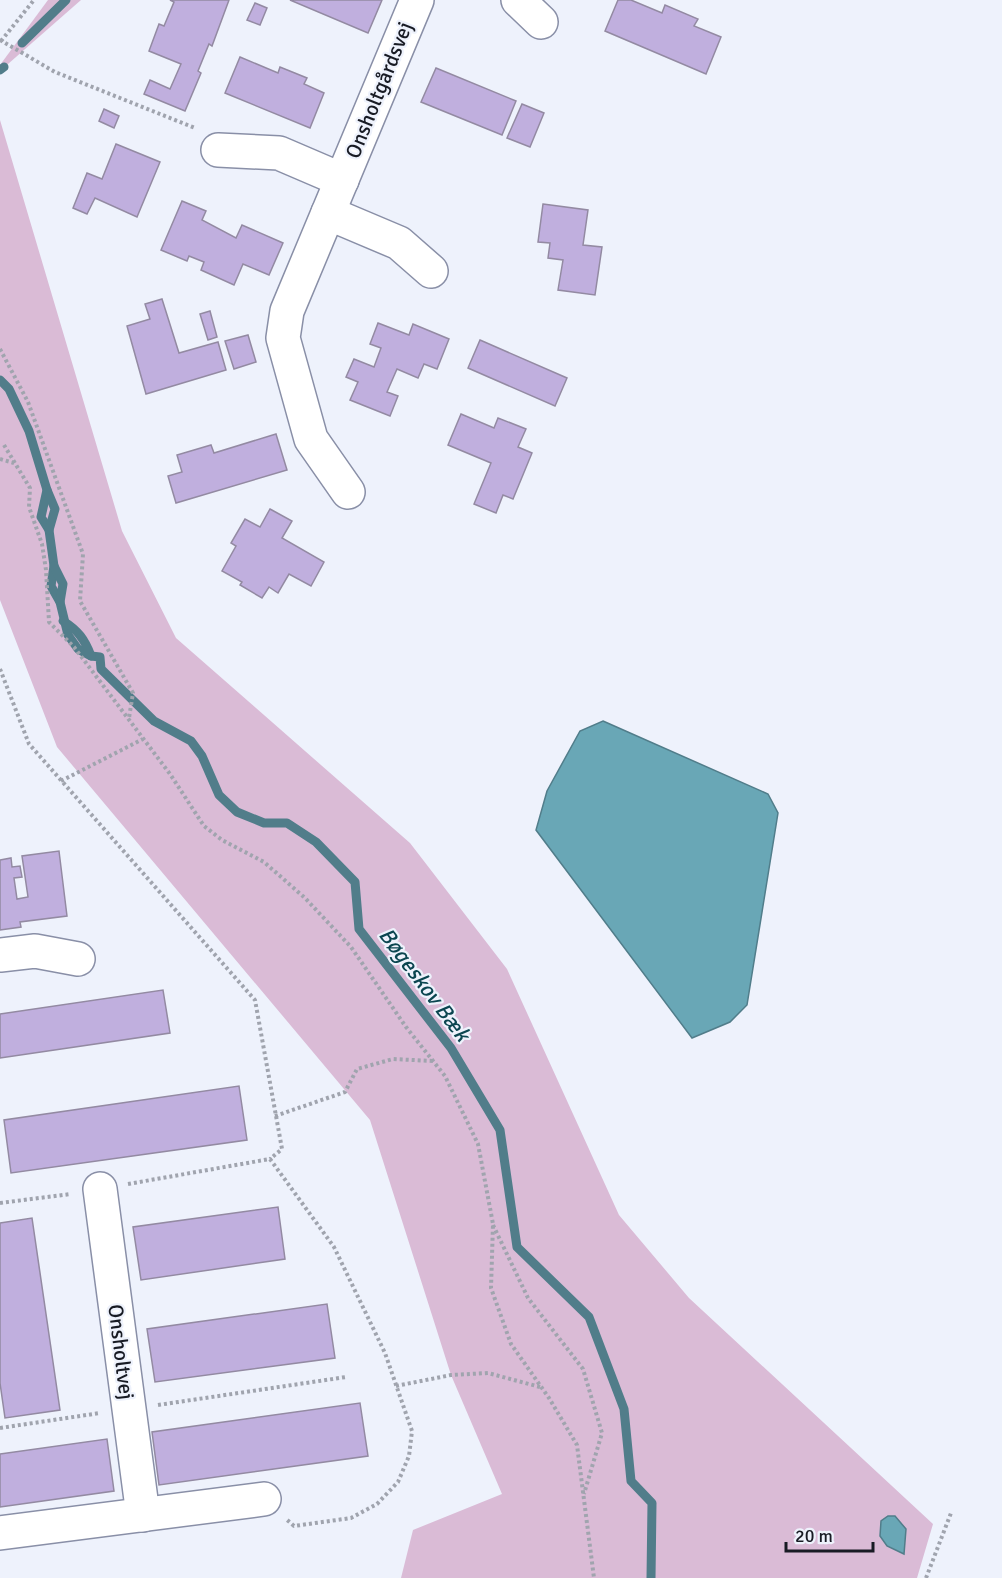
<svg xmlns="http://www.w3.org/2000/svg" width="1002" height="1578" font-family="Signika,sans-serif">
	<rect width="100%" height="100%" fill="#eef2fc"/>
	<g fill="#dabbd6">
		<polygon points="48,0 81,0 0,71 0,65"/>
		<polygon points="0,120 122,531 176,638 410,843 507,969 619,1215 689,1298 933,1524 917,1578 401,1578 413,1530 502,1494 451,1375 370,1120 57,747 0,600"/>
	</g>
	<g fill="#69a7b6" stroke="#517d8a" stroke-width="1.5">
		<polygon points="603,721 768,794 778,813 747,1005 730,1022 692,1038 536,830 547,791 580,731"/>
		<polygon points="888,1516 895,1516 906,1529 904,1554 887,1546 880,1536 881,1521"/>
	</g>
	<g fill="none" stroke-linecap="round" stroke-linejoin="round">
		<g stroke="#517d8a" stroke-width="9">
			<polyline points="22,43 66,0"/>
			<polyline points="0,70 4,67"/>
			<polyline points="0,380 9,389 29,431 47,490 41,517 49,530 54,566 51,586 60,602 68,635 78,649 91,656 100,657 101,669 154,721 191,741 202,756 219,795 237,812 264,823 287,823 316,842 355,882 359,929 451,1048 500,1130 517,1247 589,1317 624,1409 631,1481 652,1503 651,1578"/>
			<polyline points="47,490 55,509 49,530"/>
			<polyline points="54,566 63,584 60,602"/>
			<path d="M63,621C78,630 85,640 91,656"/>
		</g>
	</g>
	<g fill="#c0afde" stroke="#938aa2" stroke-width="1.5">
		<polygon points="170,0 229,0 212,46 209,44 198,71 201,73 185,111 144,94 150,80 170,89 181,64 149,51 159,24 164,26 174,2"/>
		<polygon points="290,0 382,0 368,33"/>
		<polygon points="618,0 631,0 662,13 665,5 698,19 694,26 721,37 706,74 605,31"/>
		<polygon points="255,3 267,8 260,25 247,20"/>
		<polygon points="240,57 278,73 280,67 307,78 304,84 324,93 310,128 225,93"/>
		<polygon points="436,68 516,101 502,135 421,102"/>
		<polygon points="522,104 544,113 530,147 507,138"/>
		<polygon points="104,109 119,116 114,128 99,121"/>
		<polygon points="116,144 160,162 137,217 95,198 87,214 73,208 87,173 102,179"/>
		<polygon points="182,201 206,211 202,220 236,238 242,225 283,243 269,275 243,264 234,285 201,270 204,262 189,256 187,261 161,250"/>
		<polygon points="543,204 588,210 583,245 602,247 595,295 558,290 563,260 548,258 550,243 538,242"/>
		<polygon points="162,299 179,353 218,342 226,370 146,394 127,326 150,319 145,304"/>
		<polygon points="210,311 217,337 208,340 200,314"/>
		<polygon points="378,323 409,335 413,324 449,339 437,369 424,364 418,378 397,369 387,392 398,396 390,416 350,400 358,382 346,377 354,359 374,367 381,348 370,344"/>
		<polygon points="248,335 256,362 234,369 225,341"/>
		<polygon points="480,340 567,378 555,406 468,368"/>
		<polygon points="461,414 494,428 498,418 526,429 518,447 532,453 513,499 503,495 496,513 474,504 491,463 448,445"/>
		<polygon points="276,434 287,470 176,503 168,476 182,472 177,455 211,445 214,453"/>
		<polygon points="270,509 292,521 282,538 324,562 311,586 289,574 278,593 269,587 262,598 240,585 242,582 222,571 236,546 231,543 245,519 260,527"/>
		<polygon points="59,851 67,916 20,922 21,927 0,930 0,860 11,858 12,867 20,866 22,877 14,878 17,899 28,897 22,856"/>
		<polygon points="163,990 170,1033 0,1058 0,1014"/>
		<polygon points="239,1086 247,1140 11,1173 4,1120"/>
		<polygon points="278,1207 285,1259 141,1280 133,1227"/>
		<polygon points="32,1218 60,1410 5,1418 0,1383 0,1223"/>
		<polygon points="327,1304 335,1358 155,1382 147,1329"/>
		<polygon points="360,1403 368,1456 159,1485 152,1432"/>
		<polygon points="107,1439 114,1491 0,1507 0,1454"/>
	</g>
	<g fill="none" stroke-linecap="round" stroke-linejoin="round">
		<g stroke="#898fa7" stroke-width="36">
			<g id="minor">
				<polyline points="518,0 541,22"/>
				<polyline points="218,150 279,153 342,180"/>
				<polyline points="328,213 399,243 431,271"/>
				<polyline points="348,492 311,439 283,338 287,311 417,0"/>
				<polyline points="0,955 35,951 78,959"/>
				<polyline points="100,1189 143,1515"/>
				<polyline points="0,1533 264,1499"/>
			</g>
		</g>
		<g stroke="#a0a4ae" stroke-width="4" stroke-dasharray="3 3" stroke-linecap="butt">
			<polyline points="0,40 55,72 195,128"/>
			<polyline points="1,41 34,0"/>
			<polyline points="0,349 28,402 83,554 80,601 133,693 129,718"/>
			<polyline points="4,445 30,488 29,507 42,544 46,570 49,622 74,647 170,774 204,826 222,840 264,862 305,898 351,947 406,1027 445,1076 478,1144 493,1224 491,1288 511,1344 549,1398 577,1445 594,1578"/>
			<polyline points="0,459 14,463"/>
			<polyline points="0,669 29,744 255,1000 282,1149 270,1159"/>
			<polyline points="61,781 143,739"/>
			<polyline points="275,1116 345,1092 357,1069 393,1059 433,1061"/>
			<polyline points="128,1184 270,1159 334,1247 385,1353 412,1431 409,1456 398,1482 377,1504 351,1518 294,1526 286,1519"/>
			<polyline points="0,1203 71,1194"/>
			<polyline points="493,1225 528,1298 583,1369 602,1433 584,1494"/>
			<polyline points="396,1386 451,1375 488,1373 540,1387"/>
			<polyline points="158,1405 346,1377"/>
			<polyline points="0,1428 100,1413"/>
			<polyline points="926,1578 951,1513"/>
		</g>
		<use href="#minor" stroke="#fff" stroke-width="33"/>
	</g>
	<g text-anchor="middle" stroke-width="4.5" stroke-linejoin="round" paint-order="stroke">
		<g font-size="21" fill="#181b24" stroke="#eef2fc">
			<text transform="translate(379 90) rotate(-68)" y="7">Onsholtgårdsvej</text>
			<text transform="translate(121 1352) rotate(83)" y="7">Onsholtvej</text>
		</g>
		<g font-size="22" font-style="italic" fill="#0b4550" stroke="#eef2fc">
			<text transform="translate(425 984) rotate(53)" y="8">Bøgeskov Bæk</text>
		</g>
	</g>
	<path d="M786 1542v9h87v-9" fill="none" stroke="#181b24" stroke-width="3"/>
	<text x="795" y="1542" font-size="18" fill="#181b24" stroke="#eef2fc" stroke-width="4.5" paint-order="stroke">20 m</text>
</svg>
